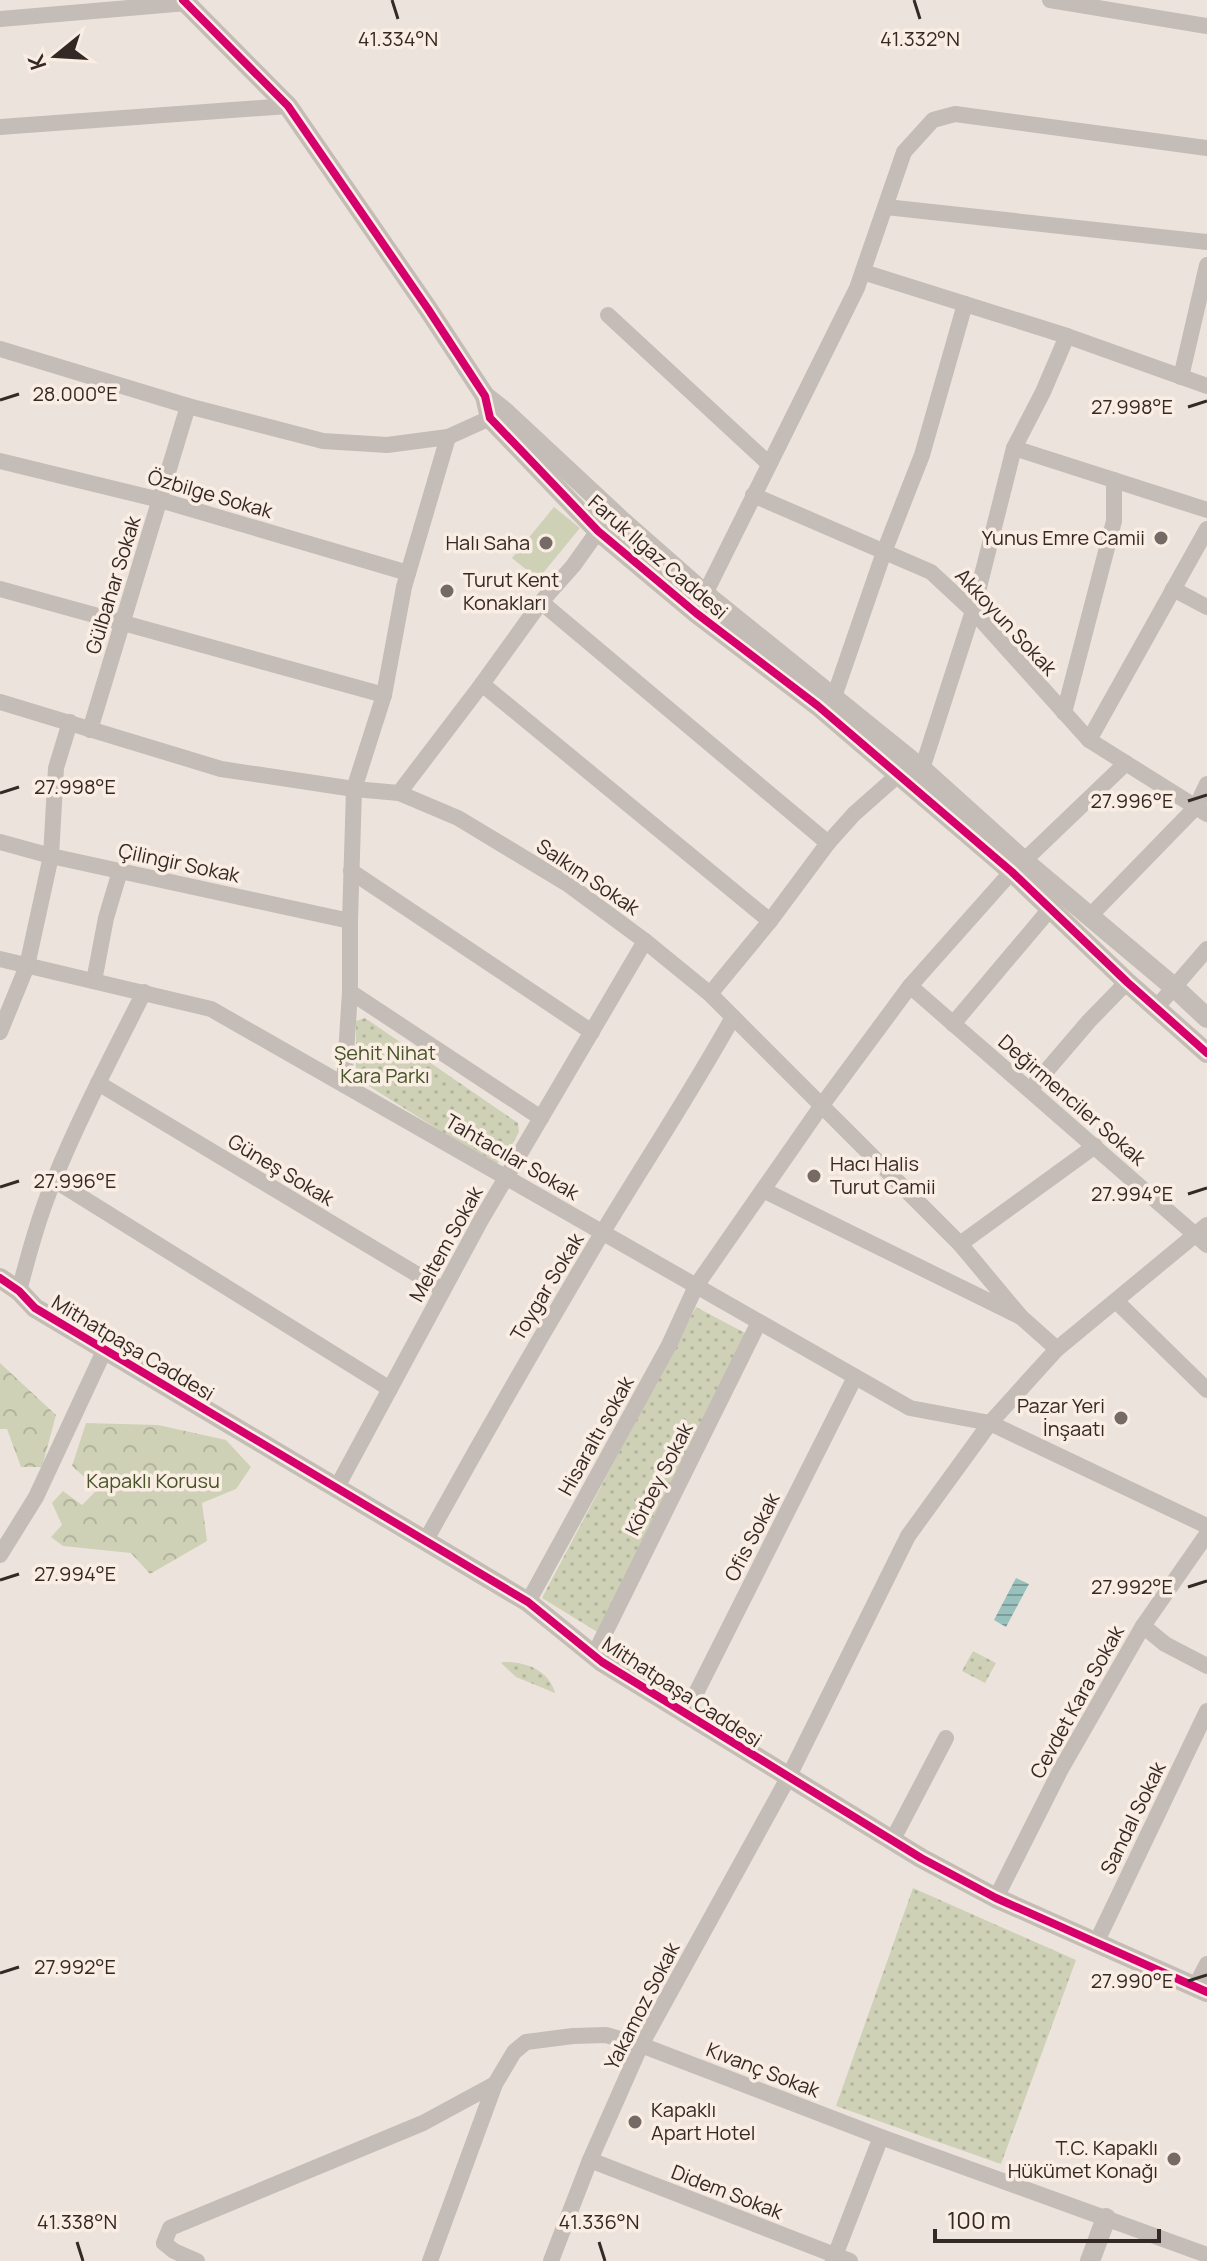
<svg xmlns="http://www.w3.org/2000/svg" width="1207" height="2261" font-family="Manrope,sans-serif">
	<defs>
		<pattern id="green-dots" width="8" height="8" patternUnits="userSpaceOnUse" patternTransform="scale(2)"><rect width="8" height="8" fill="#ced1b6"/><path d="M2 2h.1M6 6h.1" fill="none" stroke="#b2b39c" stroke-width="1.8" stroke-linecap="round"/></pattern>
		<pattern id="forest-crowns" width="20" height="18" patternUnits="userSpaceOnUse" patternTransform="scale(2)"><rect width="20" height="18" fill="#ced1b6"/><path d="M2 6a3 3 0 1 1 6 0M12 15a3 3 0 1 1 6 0" fill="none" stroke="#b2b39c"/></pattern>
		<pattern id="water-rules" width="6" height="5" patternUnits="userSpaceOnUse" patternTransform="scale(2)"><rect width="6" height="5" fill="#98c0bc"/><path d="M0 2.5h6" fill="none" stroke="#7d9c99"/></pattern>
	</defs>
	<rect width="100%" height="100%" fill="#ece4dc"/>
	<g fill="url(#green-dots)">
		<polygon points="365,1018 518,1123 519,1132 503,1161 493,1164 361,1081 356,1070 356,1021"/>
		<polygon points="696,1307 747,1334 599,1633 542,1598"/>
		<polygon points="973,1651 996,1663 985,1683 962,1671"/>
		<path d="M503,1662C525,1662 548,1669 555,1693L516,1677L501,1663Z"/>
		<polygon points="913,1888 1076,1960 1001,2164 836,2106"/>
	</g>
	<g fill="url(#forest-crowns)">
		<polygon points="0,1363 56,1415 42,1467 21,1467 7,1429 0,1429"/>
		<polygon points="86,1423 158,1425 226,1440 251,1467 236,1489 202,1503 207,1541 150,1574 131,1553 63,1546 51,1537 62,1525 52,1503 63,1491 82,1505 98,1489 72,1466"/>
	</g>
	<polygon fill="#ced1b6" points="554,507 580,528 538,579 512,558"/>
	<polygon fill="url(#water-rules)" points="1016,1578 1029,1584 1006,1627 994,1620"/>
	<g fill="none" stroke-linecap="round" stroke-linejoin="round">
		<g stroke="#c4bcb6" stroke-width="16">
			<polyline points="1050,0 1207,26"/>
			<polyline points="0,19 187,3"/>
			<polyline points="0,127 288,106"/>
			<polyline points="886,207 1207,242"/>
			<polyline points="863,272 1067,336 1207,386"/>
			<polyline points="608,315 769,464"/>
			<polyline points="0,349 188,406 323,441 387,445 448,437 490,418"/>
			<polyline points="1181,377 1207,265"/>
			<polyline points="1014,448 1207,510"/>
			<polyline points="0,461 160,500 408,573"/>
			<polyline points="753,495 931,572 973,611 1089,740 1207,814"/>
			<polyline points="0,589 384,695"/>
			<polyline points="1173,589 1207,607"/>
			<polyline points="541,602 828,843"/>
			<polyline points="700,604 857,288 904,152 933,120 955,114 1207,148"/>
			<polyline points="482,684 770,921"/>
			<polyline points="834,697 884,552 922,455 965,304"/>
			<polyline points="0,702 221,769 354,789 399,793 458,818 569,885 645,941 710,994 960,1244 1021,1317"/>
			<polyline points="1064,713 1114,521 1114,480"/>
			<polyline points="90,730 188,406"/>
			<polyline points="1089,740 1207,529"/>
			<polyline points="399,793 482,684 541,602 573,566 598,531"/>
			<polyline points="0,842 51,856 350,921"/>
			<polyline points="351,871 592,1032"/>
			<polyline points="1089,917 1196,807 1207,784"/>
			<polyline points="0,959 211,1009 910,1408 990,1423 1207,1526"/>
			<polyline points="94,981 106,918 120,871"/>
			<polyline points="910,986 1207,1245"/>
			<polyline points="350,992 541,1118"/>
			<polyline points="710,994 770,921 828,843 854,814 898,775 922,769 973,611 1014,448 1043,392 1067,336"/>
			<polyline points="1156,1008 1207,949"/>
			<polyline points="953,1024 1050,909"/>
			<polyline points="0,1032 27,966 51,856 56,768 70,722"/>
			<polyline points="98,1083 443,1290"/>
			<polyline points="344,1085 350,992 350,921 354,789 384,695 404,587 448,437"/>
			<polyline points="1030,1090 1089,1021 1127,982"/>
			<polyline points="54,1180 390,1389"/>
			<polyline points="763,1190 1021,1317 1057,1349"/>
			<polyline points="960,1244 1095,1146"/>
			<path d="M19,1291C29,1253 39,1216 54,1180C80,1116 113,1054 144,992"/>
			<polyline points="1116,1301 1207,1390"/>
			<polyline points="337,1487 481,1220 645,941"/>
			<path d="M426,1540C483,1437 541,1336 601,1235C645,1162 692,1091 733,1017"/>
			<polyline points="0,1555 36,1497 105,1349"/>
			<polyline points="528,1602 669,1345 696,1286 822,1105 910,986 1006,878 1126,763"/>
			<polyline points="1143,1626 1165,1644 1207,1666"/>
			<polyline points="594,1655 759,1322"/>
			<polyline points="685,1715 855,1377"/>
			<polyline points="892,1841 946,1738"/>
			<polyline points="996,1898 1061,1769 1143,1626 1207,1534"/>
			<polyline points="1096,1943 1207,1711"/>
			<polyline points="1195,1987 1207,1964"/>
			<polyline points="590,2160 850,2261"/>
			<polyline points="197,2261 174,2251 164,2243 170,2228 423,2123 495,2084"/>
			<polyline points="430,2261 495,2084 514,2052 526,2042 573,2036 606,2035 641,2045 881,2137 1207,2255"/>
			<polyline points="551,2261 590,2160 641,2045 788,1778 908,1536 990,1423 1057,1349 1207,1225"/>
			<polyline points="833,2261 881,2137"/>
		</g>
		<g stroke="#c4bcb6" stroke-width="20">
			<polyline points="183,0 288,106 428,309 485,396 490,418 598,531 696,613 818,706 1012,872 1127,982 1207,1053"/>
			<polyline points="485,396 504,411 622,521 705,594 922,769 1024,861 1175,988 1207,1018"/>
			<polyline points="0,1278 19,1291 35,1308 528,1602 602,1662 921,1858 996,1898 1207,1992"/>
			<polyline points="1090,2261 1106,2218"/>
		</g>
		<g stroke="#faede3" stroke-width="13">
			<g id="cycleway">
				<polyline points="183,0 288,106 428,309 485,396 490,418 598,531 696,613 818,706 1012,872 1127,982 1207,1053"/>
				<polyline points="0,1278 19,1291 35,1308 528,1602 602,1662 921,1858 996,1898 1207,1992"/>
			</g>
		</g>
		<use href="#cycleway" stroke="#d6006c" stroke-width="8"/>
	</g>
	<path fill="none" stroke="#352925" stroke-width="3" d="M392,0L398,19M914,0L920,19M0,400L19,394M1188,407L1207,401M0,793L19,787M1188,801L1207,795M0,1187L19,1181M1188,1194L1207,1188M0,1580L19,1574M1188,1587L1207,1581M0,1973L19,1967M1188,1981L1207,1975M77,2242L83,2261M599,2242L605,2261"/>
	<g fill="#756a65" stroke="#faede3" stroke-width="3">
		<circle cx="1161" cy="538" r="8"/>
		<circle cx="546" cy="543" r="8"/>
		<circle cx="447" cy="591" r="8"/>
		<circle cx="814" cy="1176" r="8"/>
		<circle cx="1121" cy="1418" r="8"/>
		<circle cx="635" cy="2122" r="8"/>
		<circle cx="1174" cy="2159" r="8"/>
	</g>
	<g text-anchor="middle" stroke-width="7" stroke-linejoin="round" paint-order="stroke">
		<g font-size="20" fill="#352925" stroke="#faede3">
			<text transform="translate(210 494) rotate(16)" y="7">Özbilge Sokak</text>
			<text transform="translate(658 557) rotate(41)" y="7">Faruk Ilgaz Caddesi</text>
			<text transform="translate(113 585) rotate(-73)" y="7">Gülbahar Sokak</text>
			<text transform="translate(1006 622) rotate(47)" y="7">Akkoyun Sokak</text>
			<text transform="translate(179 863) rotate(12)" y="7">Çilingir Sokak</text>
			<text transform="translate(588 877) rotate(34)" y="7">Salkım Sokak</text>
			<text transform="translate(1072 1100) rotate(41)" y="7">Değirmenciler Sokak</text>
			<text transform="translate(512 1157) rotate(30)" y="7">Tahtacılar Sokak</text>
			<text transform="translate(281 1170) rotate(31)" y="7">Güneş Sokak</text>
			<text transform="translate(446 1244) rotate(-61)" y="7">Meltem Sokak</text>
			<text transform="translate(547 1287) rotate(-59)" y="7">Toygar Sokak</text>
			<text transform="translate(133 1348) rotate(31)" y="7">Mithatpaşa Caddesi</text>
			<text transform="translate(596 1436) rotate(-61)" y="7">Hisaraltı sokak</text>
			<text transform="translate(659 1479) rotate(-63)" y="7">Körbey Sokak</text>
			<text transform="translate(752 1537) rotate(-63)" y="7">Ofis Sokak</text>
			<text transform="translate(682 1692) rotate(33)" y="7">Mithatpaşa Caddesi</text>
			<text transform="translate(1077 1702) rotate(-61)" y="7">Cevdet Kara Sokak</text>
			<text transform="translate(1133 1818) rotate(-64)" y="7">Sandal Sokak</text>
			<text transform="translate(642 2006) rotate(-63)" y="7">Yakamoz Sokak</text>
			<text transform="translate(763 2070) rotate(21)" y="7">Kıvanç Sokak</text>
			<text transform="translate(727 2192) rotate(21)" y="7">Didem Sokak</text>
		</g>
		<g font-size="20" fill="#352925" stroke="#faede3" text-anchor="end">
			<text x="1145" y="545">Yunus Emre Camii</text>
			<text x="530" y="550">Halı Saha</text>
			<text x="463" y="587" text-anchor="start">Turut Kent<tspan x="463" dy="23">Konakları</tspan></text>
			<text x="830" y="1171" text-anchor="start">Hacı Halis<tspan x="830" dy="23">Turut Camii</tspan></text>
			<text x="1105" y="1413">Pazar Yeri<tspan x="1105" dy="23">İnşaatı</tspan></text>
			<text x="651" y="2117" text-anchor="start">Kapaklı<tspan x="651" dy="23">Apart Hotel</tspan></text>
			<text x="1158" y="2155">T.C. Kapaklı<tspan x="1158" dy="23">Hükümet Konağı</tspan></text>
		</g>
		<g font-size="20" fill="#475427" stroke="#faede3">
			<text x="385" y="1060">Şehit Nihat<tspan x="385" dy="23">Kara Parkı</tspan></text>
			<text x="153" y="1488">Kapaklı Korusu</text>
		</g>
	</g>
	<g font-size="20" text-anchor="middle" fill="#352925" stroke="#faede3" stroke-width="7" stroke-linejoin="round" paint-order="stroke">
		<text x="398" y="46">41.334°N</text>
		<text x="920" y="46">41.332°N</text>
		<text x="75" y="401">28.000°E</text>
		<text x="1132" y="414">27.998°E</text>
		<text x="75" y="794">27.998°E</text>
		<text x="1132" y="808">27.996°E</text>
		<text x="75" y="1188">27.996°E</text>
		<text x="1132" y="1201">27.994°E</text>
		<text x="75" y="1581">27.994°E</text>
		<text x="1132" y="1594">27.992°E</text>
		<text x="75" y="1974">27.992°E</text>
		<text x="1132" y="1988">27.990°E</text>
		<text x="77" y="2229">41.338°N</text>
		<text x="599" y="2229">41.336°N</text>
	</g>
	<g transform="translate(56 56) rotate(252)" stroke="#faede3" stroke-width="6" paint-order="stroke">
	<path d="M0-6L14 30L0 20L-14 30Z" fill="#352925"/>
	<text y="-12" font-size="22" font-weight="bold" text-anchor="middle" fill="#352925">K</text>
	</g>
	<path d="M935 2229v12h224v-12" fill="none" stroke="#352925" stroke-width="4"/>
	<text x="947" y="2229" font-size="24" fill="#352925" stroke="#faede3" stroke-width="6" paint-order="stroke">100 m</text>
</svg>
